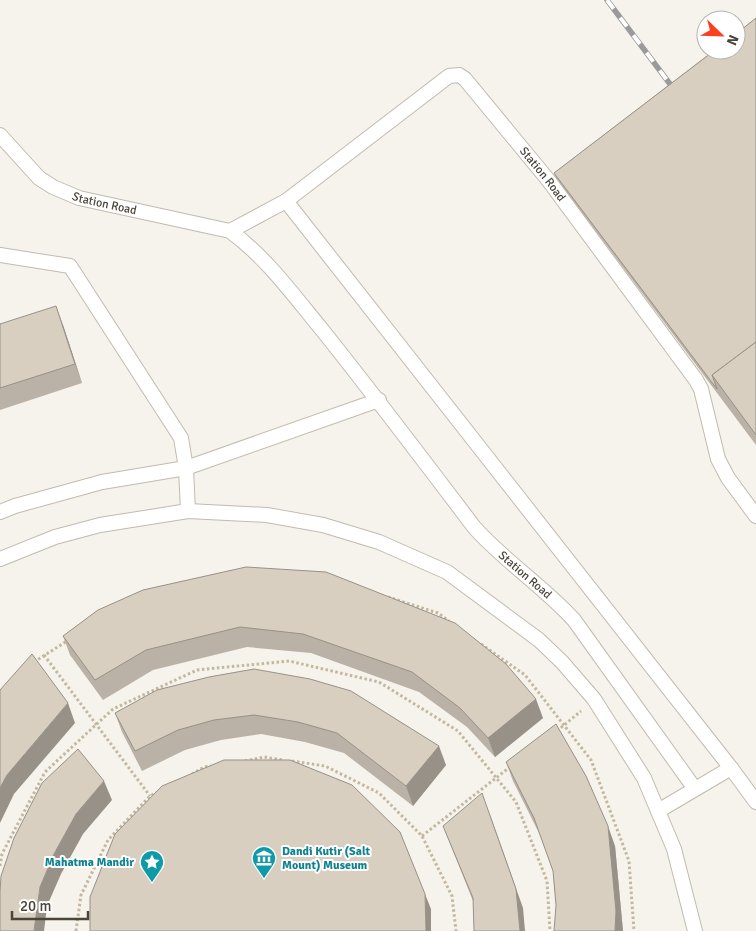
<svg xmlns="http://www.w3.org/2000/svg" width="756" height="931" font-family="Signika,sans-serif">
	<rect width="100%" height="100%" fill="#f6f3ec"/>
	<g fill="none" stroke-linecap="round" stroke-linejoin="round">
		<g stroke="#c2bbae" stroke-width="16">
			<g id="lane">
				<path id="s1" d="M0,135L39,178L53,187L79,198L230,231C267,258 294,296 323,331C375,396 424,461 474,527C504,561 543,586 574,620L695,789"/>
				<polyline points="286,201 731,768 756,802"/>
				<path id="s2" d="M230,231L286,201L449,76L459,75L465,79L549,181L696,380L701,389L718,459L728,478L756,516"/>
				<polyline points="0,255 70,266 181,438 186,468 188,511"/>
				<polyline points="0,512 15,506 102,482 186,468 379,400"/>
				<polyline points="0,559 55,537 100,525 188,511 267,515 323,525 379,542 447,572 539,640 562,662 594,699 644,778 674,849 695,931"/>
				<polyline points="658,811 731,768"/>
			</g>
		</g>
		<g stroke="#c4b79f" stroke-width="3" stroke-dasharray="2.5 2.5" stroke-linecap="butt">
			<polyline points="388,597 438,613 449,621"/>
			<polyline points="481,644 525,675 591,760 629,861 634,931"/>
			<polyline points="44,655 150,796"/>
			<polyline points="34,662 67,641"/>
			<polyline points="557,731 581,711"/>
			<polyline points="245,761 264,757 283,760"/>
			<polyline points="292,761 325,766 379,793 422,836 452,896 456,931"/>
			<polyline points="192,774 204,767 211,766"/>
			<polyline points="422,836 510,767"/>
			<polyline points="0,866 2,854 45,772 113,709 197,670 289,661 379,682 458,731 516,802 547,881 550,931"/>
			<polyline points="76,931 81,895 108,840 150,796 158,792"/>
		</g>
		<use href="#lane" stroke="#fff" stroke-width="14"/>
		<g stroke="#9a9a9a" stroke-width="5.5">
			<polyline id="rail" points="607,0 679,96"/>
		</g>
		<use href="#rail" stroke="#fff" stroke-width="4" stroke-dasharray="11" stroke-linecap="butt"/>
	</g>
	<g fill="#bab2a6">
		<polygon points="756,18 756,445 556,178 554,173"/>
		<polygon points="0,324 63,325 82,383 0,410"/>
		<polygon points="246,567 543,718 495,757 467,727 419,692 311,653 247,647 153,670 103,700 70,655 63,636"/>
		<polygon points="209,677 446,765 413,806 344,753 305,742 261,734 221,740 185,750 142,771 122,732 115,713"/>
		<polygon points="506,762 615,846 623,931 556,905 553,871 540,835 513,781"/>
		<polygon points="443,826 523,908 473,901"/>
	</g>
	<g fill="#979187">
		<polygon points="56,306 63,325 82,383 75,364"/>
		<polygon points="536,699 543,718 495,757 488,738"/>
		<polygon points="68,703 75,723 14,794 0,823 0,788 7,775"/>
		<polygon points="439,746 446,765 413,806 406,786"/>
		<polygon points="104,781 112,800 83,834 61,874 47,906 44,931 34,931 40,887 54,854 76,814"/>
		<polygon points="489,812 523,908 525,931 520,931"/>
		<polygon points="608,826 615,846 623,931 615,931"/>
		<polygon points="425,894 431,909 431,931 426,931"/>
	</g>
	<g fill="#d8cfc1" stroke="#979187">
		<polygon points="756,18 756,342 712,375 717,389 554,173 715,50 736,50 736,34"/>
		<polygon points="56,306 75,364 0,388 0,324"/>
		<polygon points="756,342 756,435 712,375"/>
		<polygon points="246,567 326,572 455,623 506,664 536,699 488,738 460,708 412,672 303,634 240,627 146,650 95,680 63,636 98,610 143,590"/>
		<polygon points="32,654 68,703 7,775 0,788 0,690"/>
		<polygon points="254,669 310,679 351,691 439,746 406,786 337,733 298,722 254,715 214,720 178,730 135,751 115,713 157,690 209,677"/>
		<polygon points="556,724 586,776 608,826 616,911 615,931 554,931 556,905 553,871 534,818 506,762"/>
		<polygon points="78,749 104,781 76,814 54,854 40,887 34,931 0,931 0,892 1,876 14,838 42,783"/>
		<polygon points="224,760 290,760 352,785 400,832 425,894 426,931 90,931 90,897 115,834 162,786"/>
		<polygon points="482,793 516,889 520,931 474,931 473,898 443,826"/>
	</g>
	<defs>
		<g id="museum-pin" transform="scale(1.25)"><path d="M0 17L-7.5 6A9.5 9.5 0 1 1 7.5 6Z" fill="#0f9aa8" stroke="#fff"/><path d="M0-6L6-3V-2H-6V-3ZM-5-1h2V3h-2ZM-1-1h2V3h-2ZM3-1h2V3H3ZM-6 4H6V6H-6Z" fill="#fff"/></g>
		<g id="sight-pin" transform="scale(1.25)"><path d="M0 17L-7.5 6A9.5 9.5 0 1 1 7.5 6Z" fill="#0f9aa8" stroke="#fff"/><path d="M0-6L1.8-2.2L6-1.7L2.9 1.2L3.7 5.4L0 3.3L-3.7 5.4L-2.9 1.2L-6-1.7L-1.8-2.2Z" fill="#fff"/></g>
	</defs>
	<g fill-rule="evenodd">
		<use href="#museum-pin" x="264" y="858"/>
		<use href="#sight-pin" x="152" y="862"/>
	</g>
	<g text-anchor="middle" stroke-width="4" stroke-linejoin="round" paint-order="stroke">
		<g font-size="12" fill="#4b4439" stroke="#fff">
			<text dy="4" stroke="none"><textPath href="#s2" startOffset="409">Station Road</textPath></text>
			<text dy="4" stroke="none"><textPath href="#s1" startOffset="129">Station Road</textPath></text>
			<text dy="4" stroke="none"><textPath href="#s1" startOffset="712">Station Road</textPath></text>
		</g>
		<g font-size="12" font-weight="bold" fill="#0d838f" stroke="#fff" text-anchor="start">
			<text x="282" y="855">Dandi Kutir (Salt<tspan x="282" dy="14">Mount) Museum</tspan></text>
			<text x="134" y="866" text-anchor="end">Mahatma Mandir</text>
		</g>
	</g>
	<g transform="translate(721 35) rotate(113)"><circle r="24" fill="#ffffff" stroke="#b7b4b0"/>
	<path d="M0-4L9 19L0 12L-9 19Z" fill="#fc3f1d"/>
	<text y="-8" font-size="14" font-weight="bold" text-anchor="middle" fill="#4b4439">N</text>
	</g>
	<path d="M12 911v8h76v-8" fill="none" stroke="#4b4439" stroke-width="2.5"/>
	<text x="20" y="911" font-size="15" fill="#4b4439" stroke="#ffffff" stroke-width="4" paint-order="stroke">20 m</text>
</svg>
